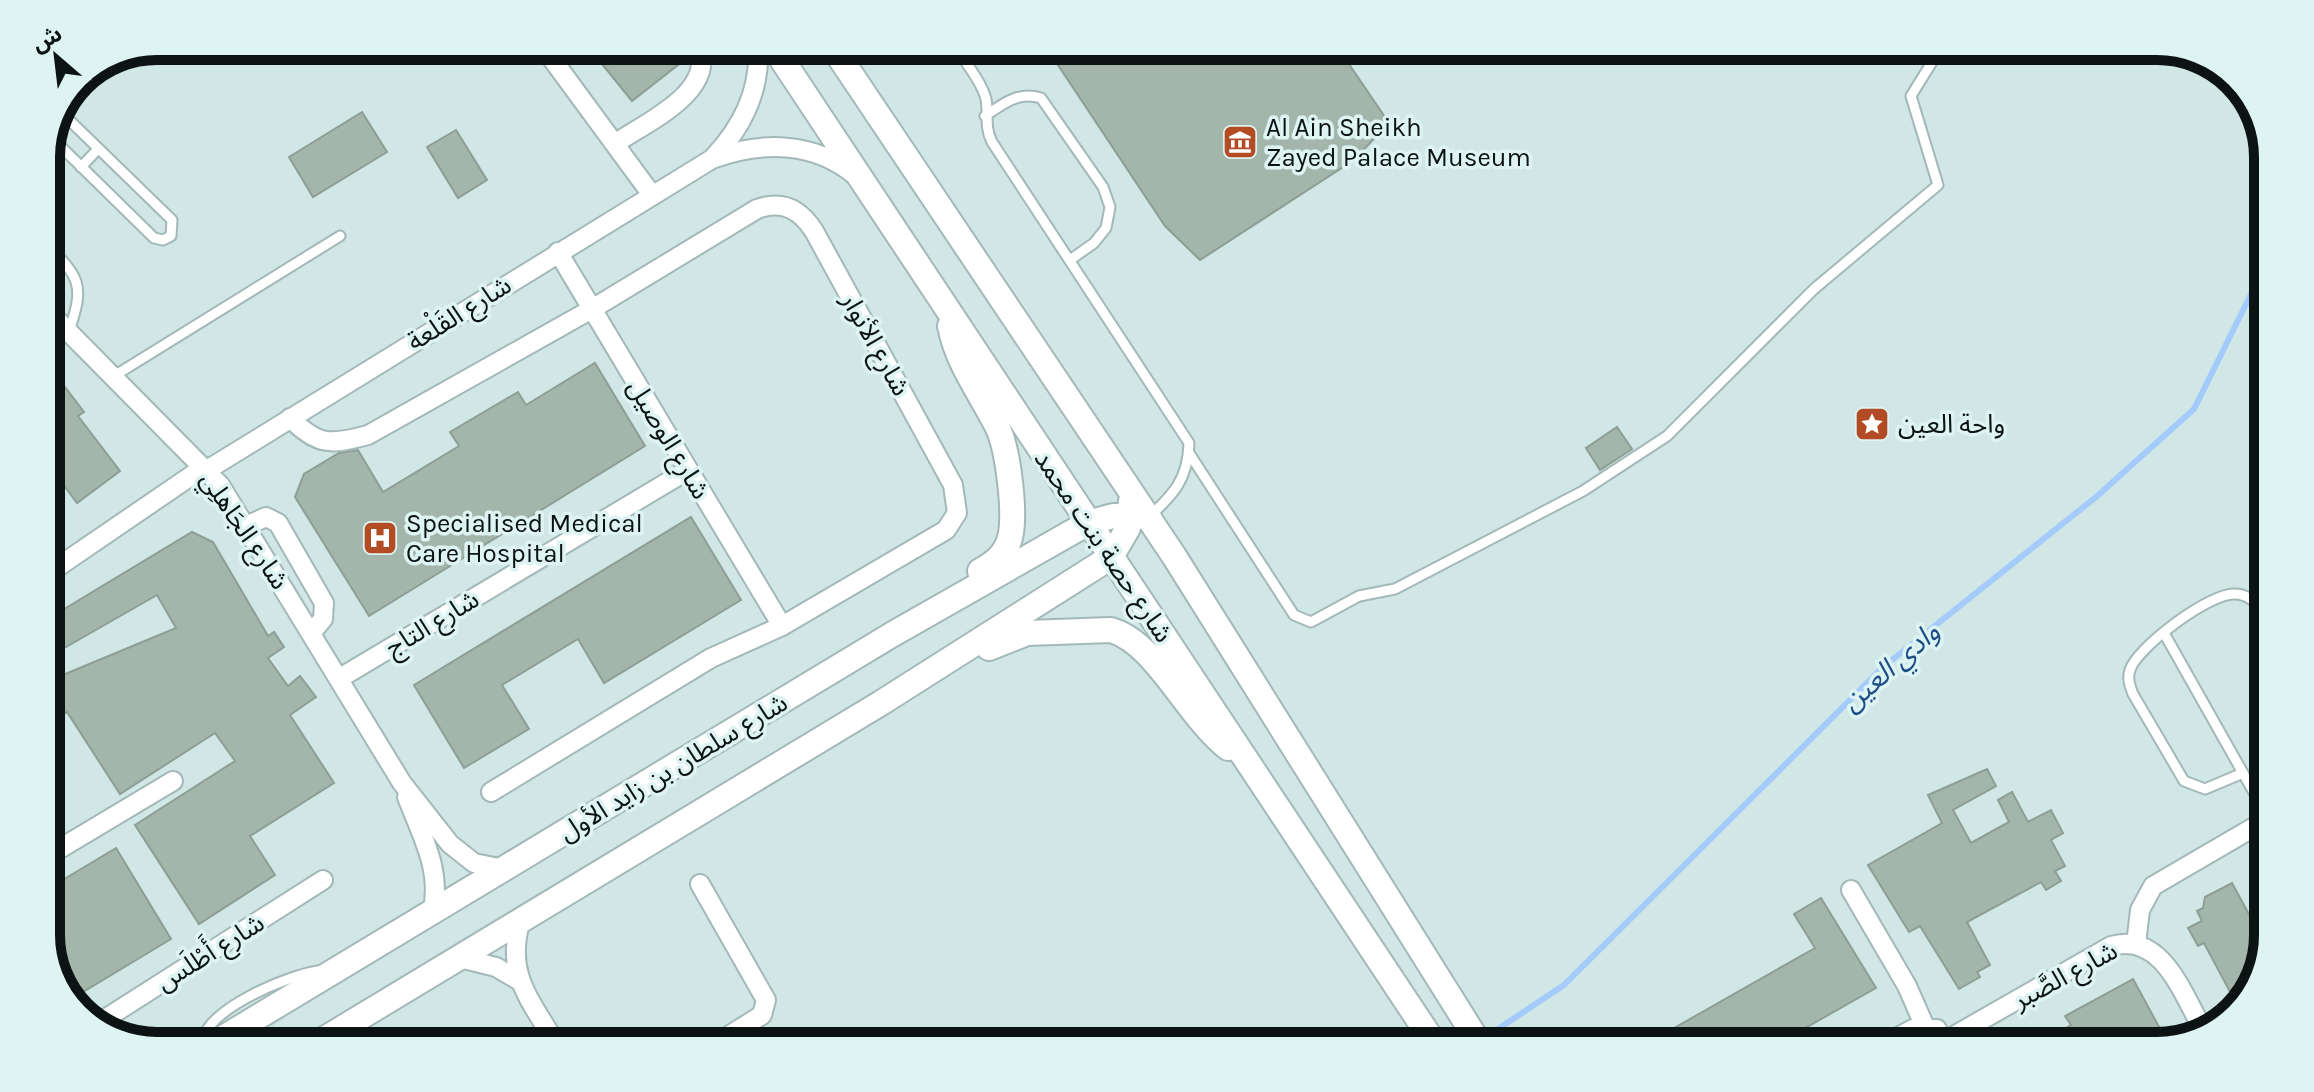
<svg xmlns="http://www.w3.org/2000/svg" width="2314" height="1092" font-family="Karla,'Noto Sans Arabic',sans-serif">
	<rect width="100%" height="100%" fill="#d0e7e6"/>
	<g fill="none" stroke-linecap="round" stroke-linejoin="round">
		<polyline stroke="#a4cbfc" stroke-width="6" points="1483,1039 1564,985 1882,668 2096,497 2194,409 2267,262"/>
	</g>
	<g fill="#a4b6ac" stroke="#8d9e95" stroke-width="2">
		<polygon points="589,48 672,48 683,61 632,101"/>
		<polygon points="1048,50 1340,51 1389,123 1354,160 1200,260 1165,226"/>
		<polygon points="362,112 387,152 313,197 289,157"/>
		<polygon points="456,130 487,180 458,198 427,147"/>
		<polygon points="46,362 84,412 78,416 120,471 77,503 46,461 46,452 59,443 46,427"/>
		<polygon points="595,363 645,446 369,616 295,497 304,474 339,453 358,450 383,492 459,446 450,432 518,392 526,405"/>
		<polygon points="1617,427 1632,449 1600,470 1586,448"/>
		<polygon points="691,517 741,600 604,683 578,639 502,685 529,729 464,768 414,685"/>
		<polygon points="192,532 213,542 268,636 274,632 284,647 268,658 288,686 300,676 316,697 290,715 334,783 250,836 275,875 199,924 135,825 235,761 215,733 120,794 67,712 46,726 46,682 176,628 157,595 52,655 46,645 46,620"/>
		<polygon points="1987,769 1996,786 1953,810 1971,843 2009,822 1998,800 2012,792 2028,822 2051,810 2063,833 2051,840 2065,866 2055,871 2061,881 2046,890 2041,882 1967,922 1990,965 1977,972 1980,977 1959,989 1920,926 1909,932 1868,865 1942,823 1928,795"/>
		<polygon points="116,848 171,939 68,1001 46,943 46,890"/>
		<polygon points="2232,883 2252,920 2255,919 2260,928 2259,978 2237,1005 2204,943 2198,946 2188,928 2202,921 2197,911 2203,908 2205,897"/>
		<polygon points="1821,898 1876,988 1777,1044 1646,1044 1815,948 1794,914"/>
		<polygon points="2133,979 2164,1036 2146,1046 2035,1045 2071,1025 2065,1016"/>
	</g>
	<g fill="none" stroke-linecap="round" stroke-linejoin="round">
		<g stroke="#a3b9b8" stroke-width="13">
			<g id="service">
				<path d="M957,49C967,65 981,81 986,99C989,115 984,126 992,142L1189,443C1188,479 1174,494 1149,517"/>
				<polyline points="847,65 871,49"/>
				<path d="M985,116C1003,104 1018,91 1041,98L1103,187L1110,207L1106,228L1094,243L1070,260"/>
				<polyline points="52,138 154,238 163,240 171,236 172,220 63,114"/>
				<polyline points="81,167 98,149"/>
				<path d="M46,244C80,277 85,285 69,331"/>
				<polyline points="114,376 340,236"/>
				<polyline points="1189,453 1294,615 1311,622 1359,596 1395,589 1583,491 1667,436 1814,289 1938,185 1911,96 1937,54"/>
				<polyline points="2164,633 2261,805"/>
				<path d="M2243,773L2205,789L2184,781L2133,694C2130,686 2127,679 2130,670C2137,647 2211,592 2235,594C2246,594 2254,601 2262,608"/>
				<path d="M203,1038C213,1007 286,976 318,971"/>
			</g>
		</g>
		<g stroke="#a3b9b8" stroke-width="22">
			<g id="minor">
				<polyline points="544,48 652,195"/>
				<path d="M616,143C647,122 715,92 699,48"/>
				<path d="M714,157C742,127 760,91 758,49"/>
				<polyline points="558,252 782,626"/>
				<polyline points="46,309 220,485 402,783 450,844 474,863 504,869"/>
				<path d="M290,418C318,446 331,445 368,435L592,309L757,209C782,200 800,209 814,231L953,485L957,513L946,530L782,626L711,658L491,792"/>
				<path d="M207,470L712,159C761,141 814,141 856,176"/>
				<polyline points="246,526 266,517 278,523 324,603 323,619 312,632"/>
				<polyline points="46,575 204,467"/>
				<polyline points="2262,608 2263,611"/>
				<polyline points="340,678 688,470"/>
				<path d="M407,797C421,834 443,872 432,912"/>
				<polyline points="46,857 173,781"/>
				<polyline points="700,884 766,1000 762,1015 722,1040"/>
				<polyline points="1851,890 1907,986 1925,1027"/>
				<path d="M520,923C506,973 529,998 553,1039"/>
				<polyline points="2136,944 2140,910 2153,886 2261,823"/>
				<polyline points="460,958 496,967 518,980"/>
				<polyline points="97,1024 323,880"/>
				<polyline points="1884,1045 1913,1029 1937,1029"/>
				<path d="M1938,1045L2111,946C2163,931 2183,996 2204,1031"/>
			</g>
		</g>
		<g stroke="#a3b9b8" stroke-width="28">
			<g id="secondary">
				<polyline points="775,49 1434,1043"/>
				<polyline points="834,49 1174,556 1479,1043"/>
				<path d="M950,326C958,365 980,392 997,426C1008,448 1017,518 1009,541C1004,556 993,564 980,571"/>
				<path d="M989,648L1027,633L1111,630C1155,642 1187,716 1228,748"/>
				<polyline points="223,1038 893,634 1088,523 1113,516 1149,517"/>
				<polyline points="326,1038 881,703 1111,557 1128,528 1131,501"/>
			</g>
		</g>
		<use href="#service" stroke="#fff" stroke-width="9"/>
		<use href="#minor" stroke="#fff" stroke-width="18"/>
		<use href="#secondary" stroke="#fff" stroke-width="24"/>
	</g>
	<defs>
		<g id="museum-square" transform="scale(1.8)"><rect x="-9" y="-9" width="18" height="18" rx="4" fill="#b34c24" stroke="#def4f3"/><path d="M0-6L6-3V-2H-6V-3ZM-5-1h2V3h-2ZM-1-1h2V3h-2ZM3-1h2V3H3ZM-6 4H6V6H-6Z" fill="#fff"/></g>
		<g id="sight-square" transform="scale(1.8)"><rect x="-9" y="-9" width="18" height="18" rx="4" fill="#b34c24" stroke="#def4f3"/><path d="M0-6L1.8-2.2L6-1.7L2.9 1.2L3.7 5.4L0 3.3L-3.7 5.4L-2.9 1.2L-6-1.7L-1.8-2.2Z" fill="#fff"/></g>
		<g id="hospital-square" transform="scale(1.8)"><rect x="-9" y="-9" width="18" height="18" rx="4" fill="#b34c24" stroke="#def4f3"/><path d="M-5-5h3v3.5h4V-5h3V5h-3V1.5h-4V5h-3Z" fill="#fff"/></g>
	</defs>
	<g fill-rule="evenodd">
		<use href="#museum-square" x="1240" y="142"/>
		<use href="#sight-square" x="1872" y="424"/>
		<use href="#hospital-square" x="380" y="538"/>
	</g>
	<g text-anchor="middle" stroke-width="7" stroke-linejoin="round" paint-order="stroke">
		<g font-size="26" fill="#0c1313" stroke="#def4f3" text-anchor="start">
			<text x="1266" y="136">Al Ain Sheikh<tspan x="1266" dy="30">Zayed Palace Museum</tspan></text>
			<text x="1898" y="433">واحة العين</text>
			<text x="406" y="532">Specialised Medical<tspan x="406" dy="30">Care Hospital</tspan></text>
		</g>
		<g font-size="26" fill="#0c1313" stroke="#def4f3">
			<text transform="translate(459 313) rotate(-32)" y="9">شارع القَلْعة</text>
			<text transform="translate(876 344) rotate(61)" y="9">شارع الأنوار</text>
			<text transform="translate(669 439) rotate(59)" y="9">شارع الوصيل</text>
			<text transform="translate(245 530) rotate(56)" y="9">شارع الجَاهلِي</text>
			<text transform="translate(1104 546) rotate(56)" y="9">شارع حصة بنت محمد</text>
			<text transform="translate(432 623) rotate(-31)" y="9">شارع التاج</text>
			<text transform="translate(673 767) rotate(-31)" y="9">شارع سلطان بن زايد الأول</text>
			<text transform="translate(210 952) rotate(-32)" y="9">شارع أَطْلَس</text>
			<text transform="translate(2065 975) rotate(-28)" y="9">شارع الصَّبر</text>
		</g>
		<g font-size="28" font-style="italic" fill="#1c4e88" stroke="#def4f3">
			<text transform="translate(1890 666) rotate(-41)" y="10">وادي العين</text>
		</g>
	</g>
	<path d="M0 0H2314V1092H0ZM157 60H2157A97 97 0 0 1 2254 157V935A97 97 0 0 1 2157 1032H157A97 97 0 0 1 60 935V157A97 97 0 0 1 157 60Z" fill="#def4f3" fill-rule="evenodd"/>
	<path fill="none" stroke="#0c1313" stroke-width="10" d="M157 60H2157A97 97 0 0 1 2254 157V935A97 97 0 0 1 2157 1032H157A97 97 0 0 1 60 935V157A97 97 0 0 1 157 60Z"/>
	<g transform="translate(56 56) rotate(332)" stroke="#def4f3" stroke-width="6" paint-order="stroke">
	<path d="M0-6L14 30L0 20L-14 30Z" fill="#0c1313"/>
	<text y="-12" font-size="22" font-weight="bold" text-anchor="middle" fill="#0c1313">ش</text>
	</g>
</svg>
